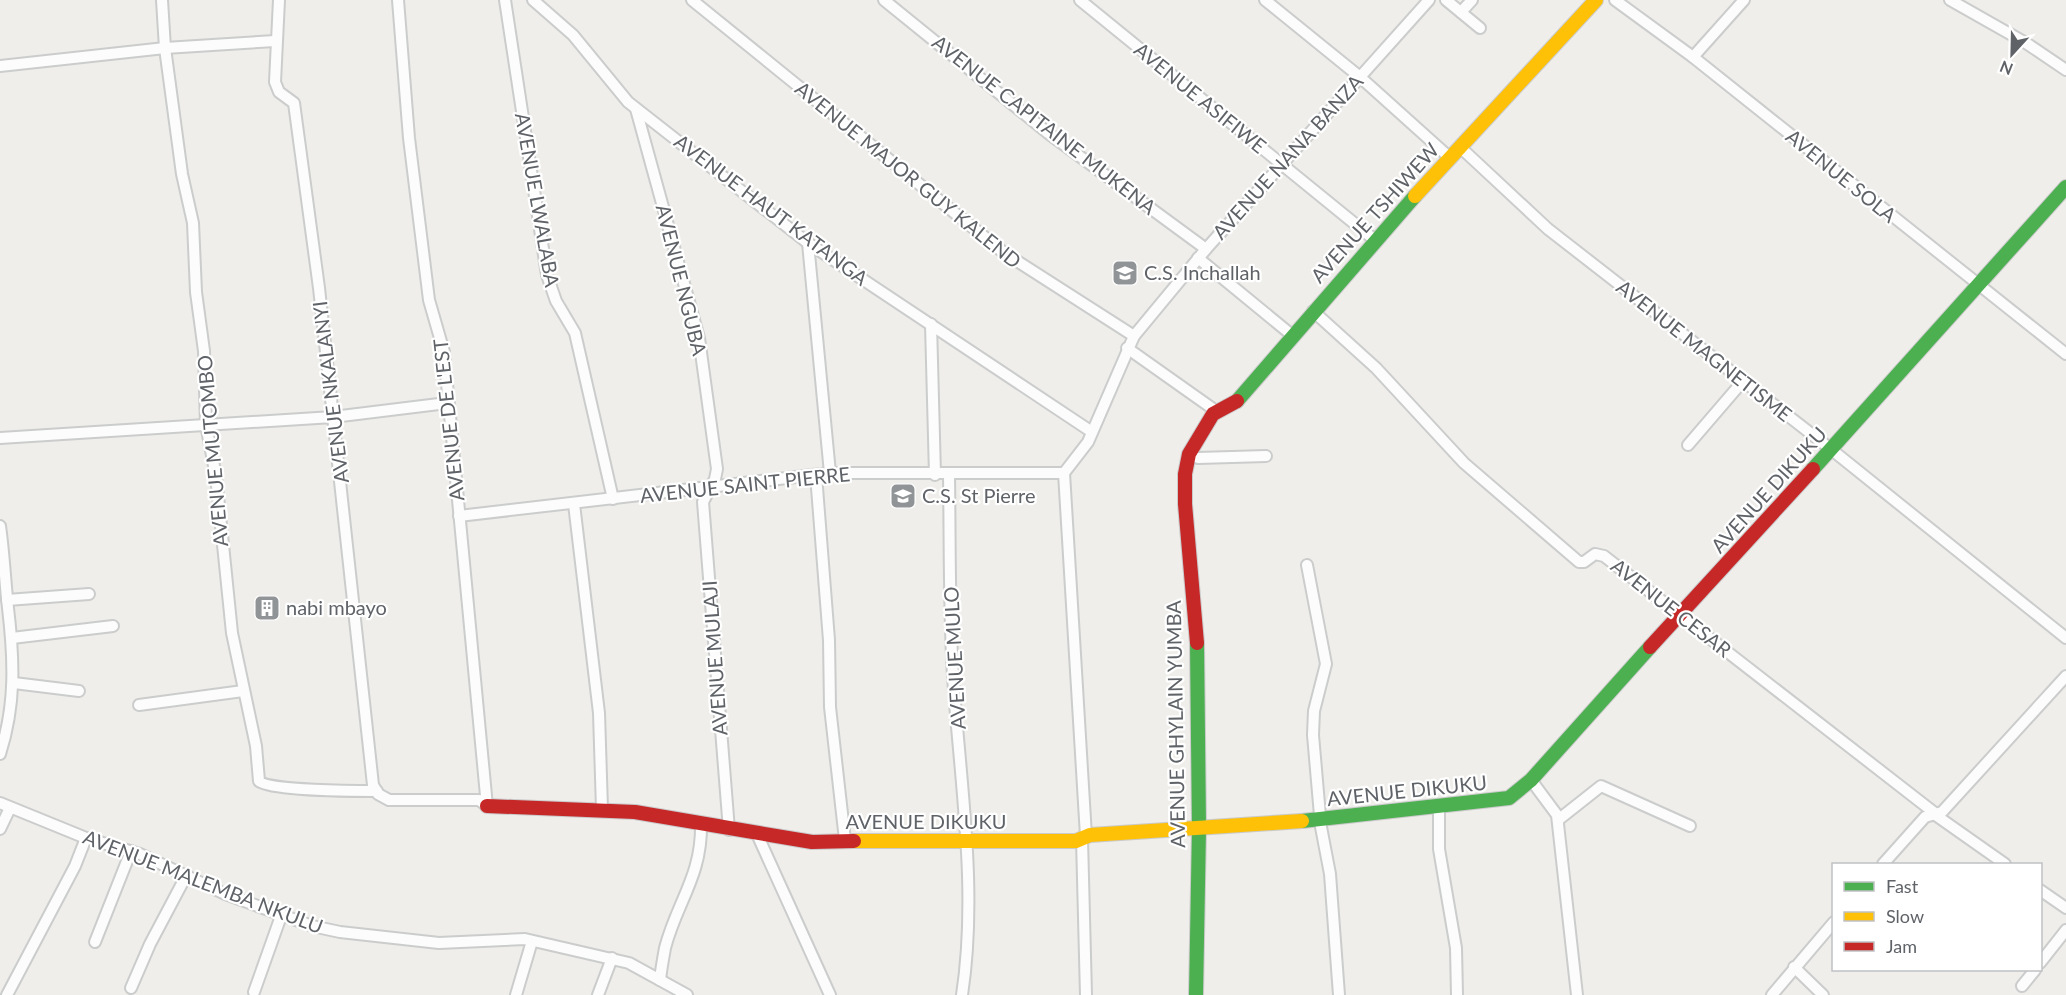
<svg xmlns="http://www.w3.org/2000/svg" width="2066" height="995" font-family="Lato,sans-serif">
	<rect width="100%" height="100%" fill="#efeeea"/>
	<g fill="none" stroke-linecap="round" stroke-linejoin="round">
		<g stroke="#cbcccc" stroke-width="14">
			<g id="street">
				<path d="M162,0L165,48L182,174L193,223L196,292L204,351L206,425L216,476L232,633L256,746L259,781C268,791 358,791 377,791"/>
				<polyline points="279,0 275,82 279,92 294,103 319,288 373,785 378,794 389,800 479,800 487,806"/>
				<polyline points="398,0 409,138 429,300 444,352 487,806"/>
				<polyline points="505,0 547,275 556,301 575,333 613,499"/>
				<polyline points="533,0 573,35 628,102 808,243 1092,432"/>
				<polyline points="692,0 1003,252 1134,336"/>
				<polyline points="884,0 1048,133 1206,249"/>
				<polyline points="1080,0 1376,241"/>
				<polyline points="1265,0 1360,77 1449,157"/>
				<polyline points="1446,0 1480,28"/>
				<polyline points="1615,0 1693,57 2066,354"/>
				<polyline points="1950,0 2026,43 2066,70"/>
				<polyline points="1461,12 1472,0"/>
				<polyline points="1693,57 1744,0"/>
				<polyline points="0,66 165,48 275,41"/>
				<polyline points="636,109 699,338 717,469 715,479 703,502 729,830"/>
				<polyline points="1460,147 1548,229 1832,450 2066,638"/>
				<polyline points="808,243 830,473"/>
				<polyline points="1198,258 1293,336"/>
				<polyline points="1313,311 1376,368 1464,463 1579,562 1584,562 1595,554 1604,556 1936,814"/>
				<polyline points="931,324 935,475"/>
				<polyline points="1127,348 1216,411"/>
				<polyline points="0,438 333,417 447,403"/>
				<polyline points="1688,445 1743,381"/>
				<polyline points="1189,454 1198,458 1266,456"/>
				<polyline points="1064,473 1088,442 1134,336 1206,249 1429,0"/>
				<polyline points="1064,473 1086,836"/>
				<polyline points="816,475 829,640 830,707 845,840"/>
				<path d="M949,475C950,542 949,609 953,676C960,782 978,890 962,995"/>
				<polyline points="574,504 599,713 602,809"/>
				<polyline points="459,516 830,473 1064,473"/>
				<path d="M0,526C4,554 5,581 8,608C14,659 16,704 0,754"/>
				<polyline points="1307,565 1326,664 1314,711 1313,735 1321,827 1330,874 1339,995"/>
				<polyline points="7,600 89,594"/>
				<polyline points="12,638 113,626"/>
				<polyline points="14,683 79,691"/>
				<polyline points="139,705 243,691"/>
				<polyline points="1531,780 1557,815 1577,995"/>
				<polyline points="0,803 86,838 140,854 225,894 312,926 340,932 439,943 525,939 629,963 687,995"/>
				<polyline points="1439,805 1439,849 1456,948 1457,995"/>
				<polyline points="1934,814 2005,864"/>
				<polyline points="1558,820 1601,786 1690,826"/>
				<polyline points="0,829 10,808"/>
				<polyline points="757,834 830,995"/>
				<polyline points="1082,839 1086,995"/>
				<polyline points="1883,864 1925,817 1942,812 2066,676"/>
				<polyline points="2040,890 2066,908"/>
				<polyline points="95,942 131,851"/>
				<polyline points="2040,963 2066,930"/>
				<polyline points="1794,967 1823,995"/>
				<path d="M660,980C661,970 663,959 665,948C677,902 702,876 701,824"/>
				<polyline points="2022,986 2035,970"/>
				<polyline points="131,988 150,944 186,876"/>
				<polyline points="254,992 281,916"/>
				<polyline points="7,995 75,866 86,838"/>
				<polyline points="516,995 532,941"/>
				<polyline points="598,995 612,958"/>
				<polyline points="1772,995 1834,922"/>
			</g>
		</g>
		<g stroke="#cacacb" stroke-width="16">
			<g id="fast">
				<polyline points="1237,401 1415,196"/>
				<polyline points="1813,469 2066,187"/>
				<polyline points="1302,821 1509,798 1531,780 1650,647"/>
				<polyline points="1196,995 1199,828 1197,643"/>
			</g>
		</g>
		<g stroke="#cacacb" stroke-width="16">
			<g id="slow">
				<polyline points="1415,196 1596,0"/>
				<polyline points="854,841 1076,841 1090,835 1302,821"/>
			</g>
		</g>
		<g stroke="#cacacb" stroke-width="16">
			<g id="jam">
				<polyline points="1197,643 1185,504 1185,474 1189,454 1213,414 1237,401"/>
				<polyline points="1650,647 1813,469"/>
				<polyline points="487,806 635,812 812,842 854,841"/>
			</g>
		</g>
		<use href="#street" stroke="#fdfcfc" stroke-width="10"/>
		<use href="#fast" stroke="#4caf50" stroke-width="14"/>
		<use href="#slow" stroke="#ffc107" stroke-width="14"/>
		<use href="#jam" stroke="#c62828" stroke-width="14"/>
	</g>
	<defs>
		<g id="school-square" transform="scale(1.35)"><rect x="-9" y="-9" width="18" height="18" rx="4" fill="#919496" stroke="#fff"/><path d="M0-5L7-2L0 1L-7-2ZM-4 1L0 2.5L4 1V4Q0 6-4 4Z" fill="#fff"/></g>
		<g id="building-square" transform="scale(1.35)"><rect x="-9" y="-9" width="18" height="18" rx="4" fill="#919496" stroke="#fff"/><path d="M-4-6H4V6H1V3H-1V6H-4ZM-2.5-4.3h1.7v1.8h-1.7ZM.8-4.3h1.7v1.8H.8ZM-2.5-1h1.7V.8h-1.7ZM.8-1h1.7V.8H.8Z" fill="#fff"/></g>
	</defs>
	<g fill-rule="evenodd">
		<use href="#school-square" x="1125" y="273"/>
		<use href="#school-square" x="903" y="496"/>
		<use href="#building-square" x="267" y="608"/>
	</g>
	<g text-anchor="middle" stroke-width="4.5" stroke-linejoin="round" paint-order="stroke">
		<g font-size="20" fill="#5f6368" stroke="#fff">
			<text transform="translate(1200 98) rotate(39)" y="7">AVENUE ASIFIWE</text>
			<text transform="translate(1044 125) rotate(38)" y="7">AVENUE CAPITAINE MUKENA</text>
			<text transform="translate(1288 157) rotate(-48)" y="7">AVENUE NANA BANZA</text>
			<text transform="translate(908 175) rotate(39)" y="7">AVENUE MAJOR GUY KALEND</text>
			<text transform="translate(1841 176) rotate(39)" y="7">AVENUE SOLA</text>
			<text transform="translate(537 200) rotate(80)" y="7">AVENUE LWALABA</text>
			<text transform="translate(771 210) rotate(37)" y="7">AVENUE HAUT KATANGA</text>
			<text transform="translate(1375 213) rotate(-48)" y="7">AVENUE TSHIWEW</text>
			<text transform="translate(681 280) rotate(76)" y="7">AVENUE NGUBA</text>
			<text transform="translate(1704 351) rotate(38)" y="7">AVENUE MAGNETISME</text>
			<text transform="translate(331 392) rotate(-97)" y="7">AVENUE NKALANYI</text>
			<text transform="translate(449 420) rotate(-96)" y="7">AVENUE DE L'EST</text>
			<text transform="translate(213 451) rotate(-95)" y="7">AVENUE MUTOMBO</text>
			<text transform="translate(745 485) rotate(-6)" y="7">AVENUE SAINT PIERRE</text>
			<text transform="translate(1769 490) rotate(-48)" y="7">AVENUE DIKUKU</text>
			<text transform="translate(1671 608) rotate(38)" y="7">AVENUE CESAR</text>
			<text transform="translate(715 658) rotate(-94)" y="7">AVENUE MULAJI</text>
			<text transform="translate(955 658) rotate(-93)" y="7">AVENUE MULO</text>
			<text transform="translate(1176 724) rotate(-91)" y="7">AVENUE GHYLAIN YUMBA</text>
			<text transform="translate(1407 791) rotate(-6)" y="7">AVENUE DIKUKU</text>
			<text x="926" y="829">AVENUE DIKUKU</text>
			<text transform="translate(203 882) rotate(21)" y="7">AVENUE MALEMBA NKULU</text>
		</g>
		<g font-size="20" fill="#5f6368" stroke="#fff" text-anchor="start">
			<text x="1144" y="280">C.S. Inchallah</text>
			<text x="922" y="503">C.S. St Pierre</text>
			<text x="286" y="615">nabi mbayo</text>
		</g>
	</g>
	<rect x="1832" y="863" width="210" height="108" fill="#ffffff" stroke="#bfc1c3" stroke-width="1.5"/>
	<rect x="1844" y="882" width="30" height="9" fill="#4caf50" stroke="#bfc1c3" stroke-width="1.5"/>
	<text x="1886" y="893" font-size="18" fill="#5f6368">Fast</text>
	<rect x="1844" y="912" width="30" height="9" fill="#ffc107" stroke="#bfc1c3" stroke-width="1.5"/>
	<text x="1886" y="923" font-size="18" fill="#5f6368">Slow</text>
	<rect x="1844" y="942" width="30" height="9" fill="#c62828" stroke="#bfc1c3" stroke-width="1.5"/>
	<text x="1886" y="953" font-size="18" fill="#5f6368">Jam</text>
	<g transform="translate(2012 54) rotate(202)" stroke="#ffffff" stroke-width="4.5" paint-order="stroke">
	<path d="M0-4.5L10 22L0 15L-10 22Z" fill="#5f6368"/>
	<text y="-9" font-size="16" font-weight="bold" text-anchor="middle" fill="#5f6368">N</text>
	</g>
</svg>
